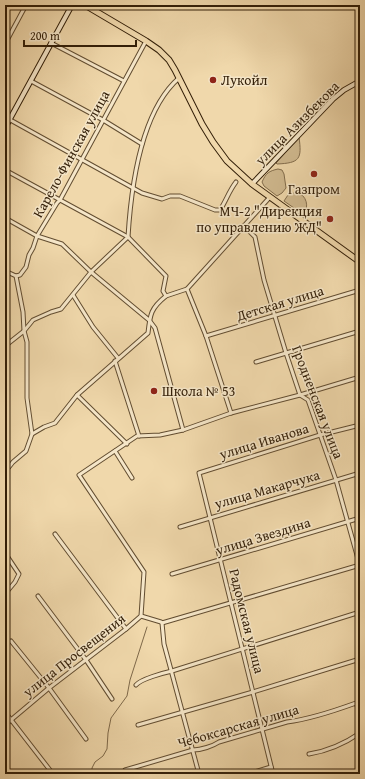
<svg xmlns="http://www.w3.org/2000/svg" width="365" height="779" font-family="'Gentium Book Plus',serif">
	<rect width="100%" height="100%" fill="#f0d8ab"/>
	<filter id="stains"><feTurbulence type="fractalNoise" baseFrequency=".005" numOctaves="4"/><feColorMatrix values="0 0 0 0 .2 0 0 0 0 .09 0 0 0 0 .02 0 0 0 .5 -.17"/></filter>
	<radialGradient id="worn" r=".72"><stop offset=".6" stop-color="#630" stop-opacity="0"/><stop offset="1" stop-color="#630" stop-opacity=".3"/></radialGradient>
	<g fill="#d0b98f" stroke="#826c4c">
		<path d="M299,137C302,159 300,163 277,164L276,163Z"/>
		<path d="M278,169L282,170L284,174L286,188L282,193L277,196L264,186L262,182C266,173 269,171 278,169Z"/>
		<path d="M297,192C307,196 309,206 304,215L284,201L288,195Z"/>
	</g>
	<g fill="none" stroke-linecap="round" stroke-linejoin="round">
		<polyline stroke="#7e6849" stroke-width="1" points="92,774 92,768 95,762 103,756 107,749 108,733 111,718 127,696 130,680 147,627"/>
		<g stroke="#624d31" stroke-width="5">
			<g id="street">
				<polyline points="51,43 124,81"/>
				<polyline points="5,44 26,5"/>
				<polyline points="31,81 103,120 142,144"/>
				<path d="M5,117L142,193L162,199L170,196H180L215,210H220C226,201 229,191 236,182"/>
				<path d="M5,170L128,237L166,276L163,291L166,296C151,308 150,314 148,333L77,395L55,423L44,427L32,434L26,451L13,462L5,472"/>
				<polyline points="5,218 37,236 62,244 91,272 149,320 155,328 183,430"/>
				<polyline points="244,226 255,237 264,280 286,353 300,395 308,400 336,480 360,566"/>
				<polyline points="5,271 16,276 23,312 24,331 27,342 27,398 32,434"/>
				<polyline points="16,276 20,275 26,267 29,255 33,248 37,236 57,203 60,200 146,41"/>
				<polyline points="187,289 206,336 231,413"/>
				<polyline points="73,295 93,327 118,358"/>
				<polyline points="166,296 187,289 270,197"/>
				<polyline points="206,336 360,290"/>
				<path d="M5,346L24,331L33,320L51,312L61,309L91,272L128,237C131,188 140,112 179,78"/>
				<polyline points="115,361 139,436"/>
				<polyline points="256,362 360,331"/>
				<polyline points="77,395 127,444"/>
				<polyline points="115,451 132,478"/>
				<polyline points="180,527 360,473"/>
				<polyline points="55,534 126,629"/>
				<polyline points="5,553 19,574 15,582 5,594"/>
				<polyline points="172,574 360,518"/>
				<polyline points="38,596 86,660 112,699"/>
				<polyline points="141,616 161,622 162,623 360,565"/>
				<polyline points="162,623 164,644 199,774"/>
				<polyline points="11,641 49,688 86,739"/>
				<path d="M136,685C141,679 163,673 172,671L360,612"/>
				<polyline points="5,712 53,774"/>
				<polyline points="5,725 49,688 126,629 141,616 144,572 79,475 137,436 160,435 183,430 231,413 300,395 360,377"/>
				<polyline points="138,725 253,692 360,659"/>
				<path d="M309,754C328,751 344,744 360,733"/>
				<path d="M126,774L125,770L193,750C201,750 213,746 219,742L287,722C311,719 334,711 356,703L360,713"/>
				<polyline points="248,774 271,767"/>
				<polyline points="273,774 199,473 320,435 360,425"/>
			</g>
		</g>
		<g stroke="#331f08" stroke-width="6">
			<g id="secondary">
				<polyline points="5,128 72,5"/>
				<polyline points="252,184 333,99 344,90 360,81"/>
			</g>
		</g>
		<g stroke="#331f08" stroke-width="7">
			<polyline id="highway" points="85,5 146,41 159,50 169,60 175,70 202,124 213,142 227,161 252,184 360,262"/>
		</g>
		<use href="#street" stroke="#f5e6c8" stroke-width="3"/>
		<use href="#secondary" stroke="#f5e6c8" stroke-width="4"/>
		<use href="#highway" stroke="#f0d8ab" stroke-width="5"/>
	</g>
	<g fill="#8f2418" stroke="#f5e6c8" stroke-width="1.5">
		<circle cx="213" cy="80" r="4"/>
		<circle cx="314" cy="174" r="4"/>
		<circle cx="330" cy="219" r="4"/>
		<circle cx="154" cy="391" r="4"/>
	</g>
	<g text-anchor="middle" stroke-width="3" stroke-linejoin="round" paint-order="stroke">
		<g font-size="14" fill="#331f08" stroke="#f5e6c8" text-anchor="start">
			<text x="221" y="85">Лукойл</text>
			<text x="314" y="194" text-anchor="middle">Газпром</text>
			<text x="322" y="216" text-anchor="end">МЧ-2 "Дирекция<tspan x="322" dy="16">по управлению ЖД"</tspan></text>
			<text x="162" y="396">Школа № 53</text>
		</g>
		<g font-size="14" fill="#331f08" stroke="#f5e6c8">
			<text transform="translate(297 123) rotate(-45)" y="5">улица Азизбекова</text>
			<text transform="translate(71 154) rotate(-61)" y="5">Карело-Финская улица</text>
			<text transform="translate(280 303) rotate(-17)" y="5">Детская улица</text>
			<text transform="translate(318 402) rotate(69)" y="5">Гродненская улица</text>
			<text transform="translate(264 441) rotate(-17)" y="5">улица Иванова</text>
			<text transform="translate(267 489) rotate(-16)" y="5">улица Макарчука</text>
			<text transform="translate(263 536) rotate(-17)" y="5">улица Звездина</text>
			<text transform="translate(247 621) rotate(76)" y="5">Радомская улица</text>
			<text transform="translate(74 655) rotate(-38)" y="5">улица Просвещения</text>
			<text transform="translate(238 726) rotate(-16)" y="5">Чебоксарская улица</text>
		</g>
	</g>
	<rect width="365" height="779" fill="none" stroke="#f0d8ab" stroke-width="20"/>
	<rect x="6" y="6" width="353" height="767" fill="none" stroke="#331f08" stroke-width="2"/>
	<rect x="10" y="10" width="345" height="759" fill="none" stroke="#331f08"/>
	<path d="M24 40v6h112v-6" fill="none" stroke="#331f08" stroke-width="2"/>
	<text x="30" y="40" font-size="12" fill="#331f08" stroke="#f5e6c8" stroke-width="3" paint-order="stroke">200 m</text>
	<rect width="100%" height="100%" filter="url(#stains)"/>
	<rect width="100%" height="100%" fill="url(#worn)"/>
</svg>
